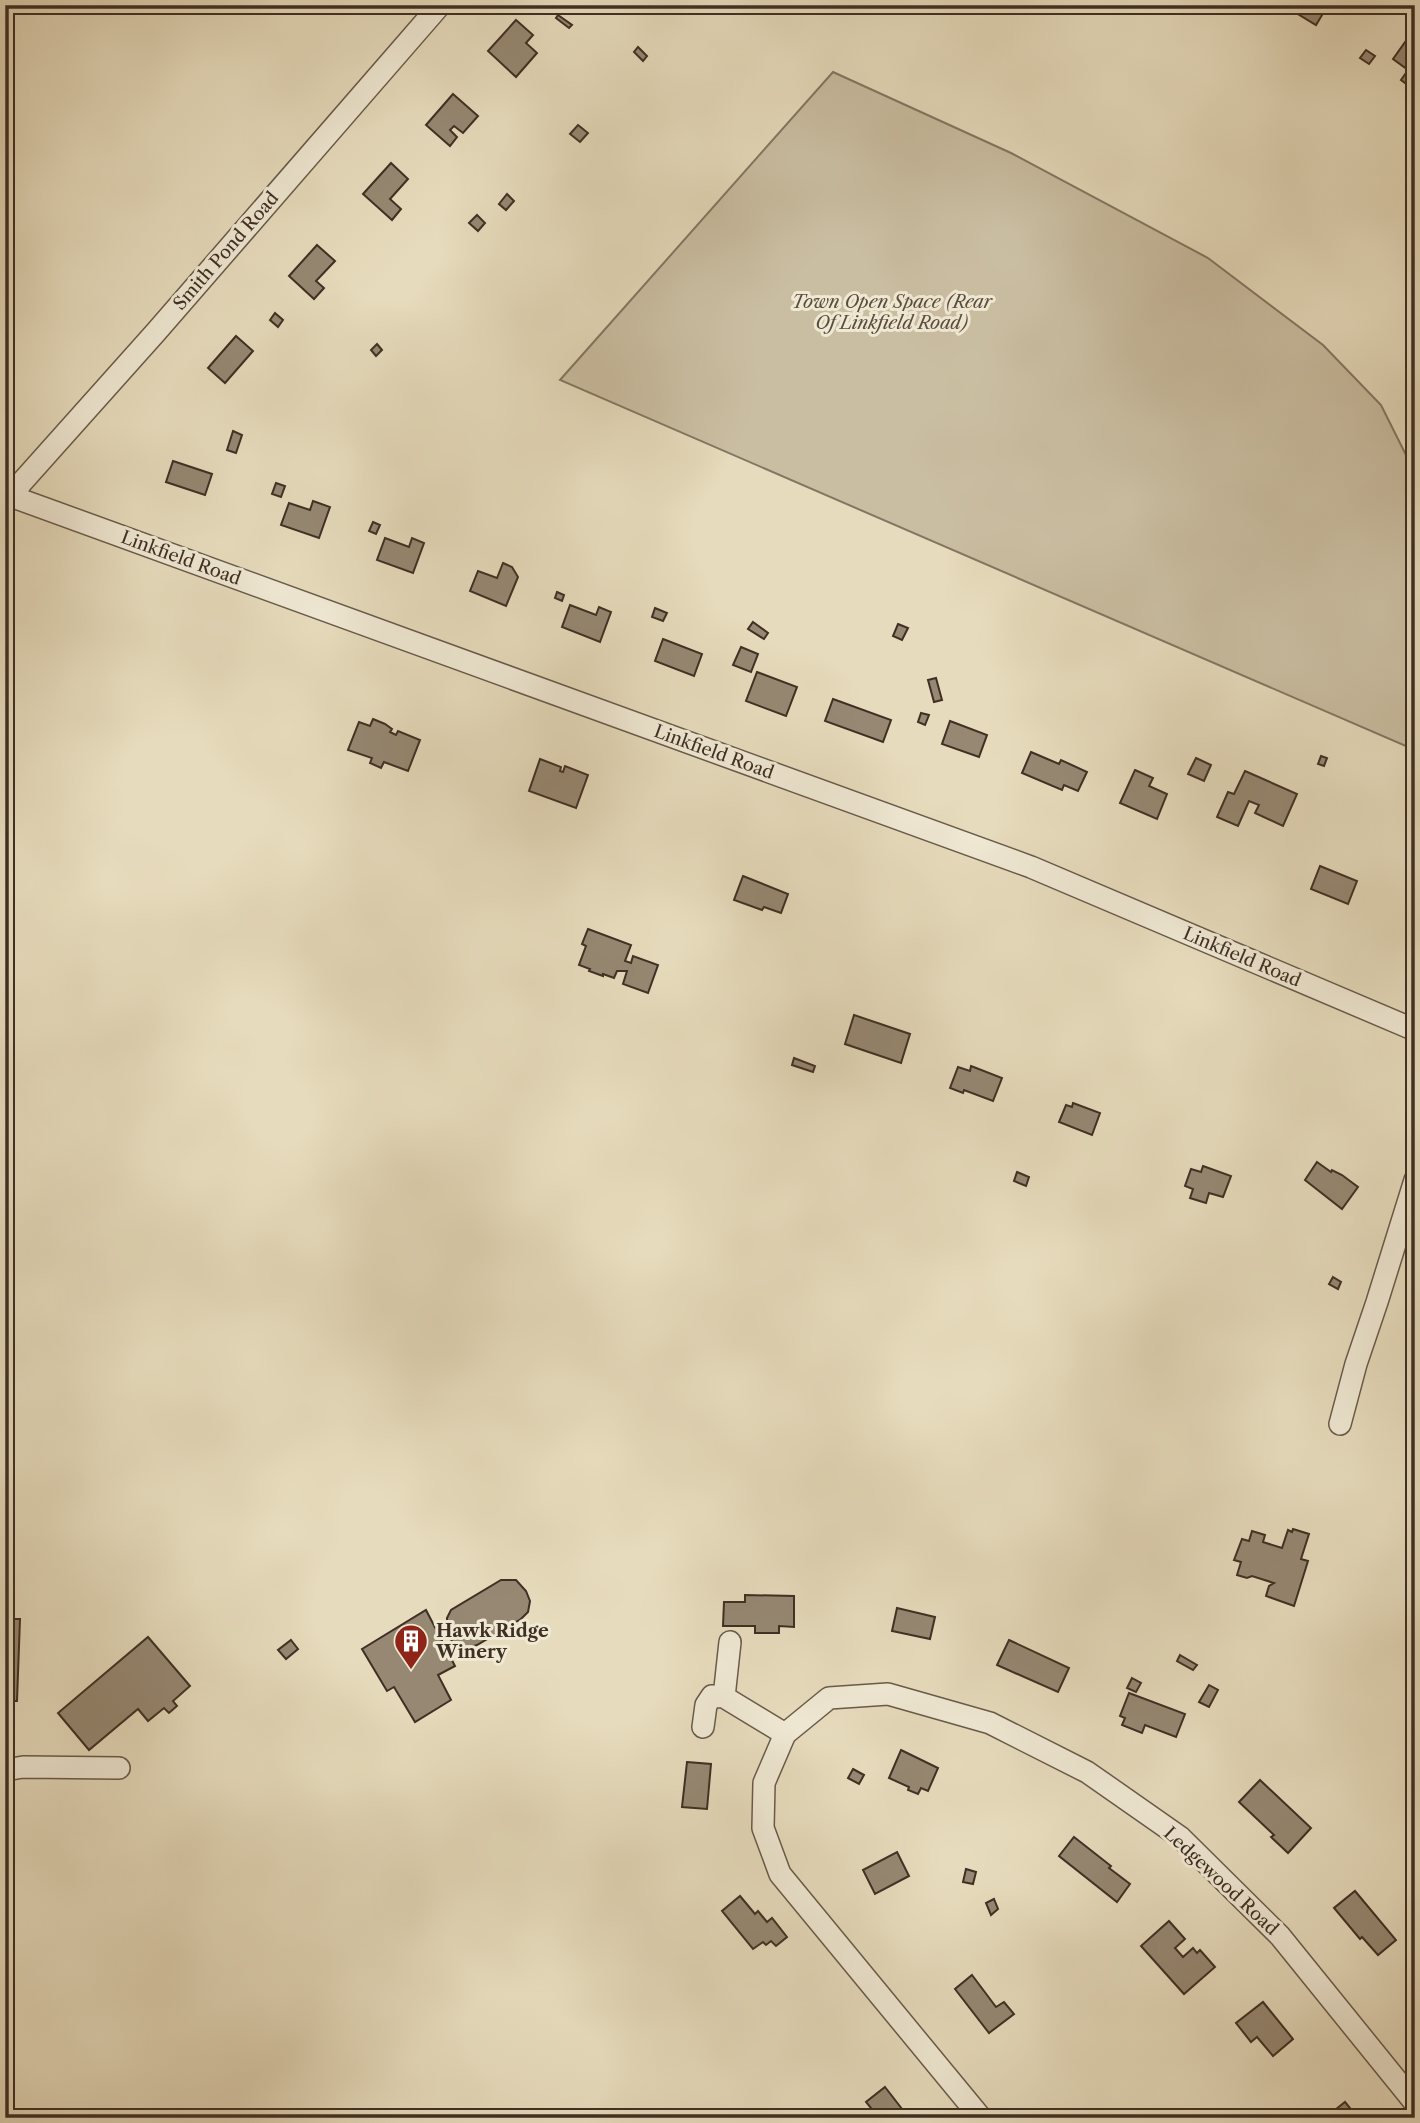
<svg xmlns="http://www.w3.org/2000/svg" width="1420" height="2123" font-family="'Libre Caslon Text',serif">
	<rect width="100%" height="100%" fill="#e6dbbc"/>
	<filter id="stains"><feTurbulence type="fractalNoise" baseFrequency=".00286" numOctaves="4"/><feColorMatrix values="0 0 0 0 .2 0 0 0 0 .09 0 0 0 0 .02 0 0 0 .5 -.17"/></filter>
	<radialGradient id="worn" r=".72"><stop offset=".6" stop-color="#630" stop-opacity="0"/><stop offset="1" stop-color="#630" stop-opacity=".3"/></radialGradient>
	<polygon fill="#cabea2" stroke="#847663" stroke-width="2" points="833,72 1011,153 1208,258 1323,345 1381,405 1415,473 1415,750 560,380"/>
	<g fill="#968873" stroke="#3f2f24" stroke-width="2">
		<polygon points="1283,5 1328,5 1316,25"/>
		<polygon points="558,15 572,25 569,28 556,18"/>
		<polygon points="516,20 533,35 526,43 537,53 516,77 488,51"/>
		<polygon points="1408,38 1415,43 1415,87 1413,89 1401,80 1408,70 1393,59"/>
		<polygon points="638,47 647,56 643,61 634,52"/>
		<polygon points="1366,50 1375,56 1369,64 1360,58"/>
		<polygon points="453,94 478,116 463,133 454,126 450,130 457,137 450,146 426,125"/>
		<polygon points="578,125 588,133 580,142 570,134"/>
		<polygon points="391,163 408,179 390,199 401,209 392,220 363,194"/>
		<polygon points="507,194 514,201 506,210 499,204"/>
		<polygon points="477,215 485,223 478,231 469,223"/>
		<polygon points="317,245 335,261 316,281 324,288 314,299 289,276"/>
		<polygon points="275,313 283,320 278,327 270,320"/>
		<polygon points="236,336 253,351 225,383 208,368"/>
		<polygon points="377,344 382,350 376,356 371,350"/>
		<polygon points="233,431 242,435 236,453 227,450"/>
		<polygon points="173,461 212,474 205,495 166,482"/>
		<polygon points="276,483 285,486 281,497 272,494"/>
		<polygon points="313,501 330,507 319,538 281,525 289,503 310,510"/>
		<polygon points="373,522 380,525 376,534 369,531"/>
		<polygon points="385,538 409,547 412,538 424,543 413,573 377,560"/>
		<polygon points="503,563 512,567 518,577 506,606 470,591 478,571 497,578"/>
		<polygon points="557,592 564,595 562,601 555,598"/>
		<polygon points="570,605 596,615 599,607 611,612 600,642 562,627"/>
		<polygon points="655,608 667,613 663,621 652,617"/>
		<polygon points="753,622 768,633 764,639 748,629"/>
		<polygon points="898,624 908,628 902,640 893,636"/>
		<polygon points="663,639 702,654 694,676 655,661"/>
		<polygon points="741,647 758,654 751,672 733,665"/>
		<polygon points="757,672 797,687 786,716 746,701"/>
		<polygon points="936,678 942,700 934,702 928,680"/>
		<polygon points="833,699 891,720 883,742 825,721"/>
		<polygon points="921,713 929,715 925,725 918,722"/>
		<polygon points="373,719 385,724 392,729 390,732 396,735 398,731 420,740 408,771 384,762 381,768 370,763 372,758 348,750 359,722 370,726"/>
		<polygon points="950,721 987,735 979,757 942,744"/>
		<polygon points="1031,752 1059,764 1061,760 1087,772 1078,791 1064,785 1062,790 1022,773"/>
		<polygon points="1321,756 1327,758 1324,766 1318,764"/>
		<polygon points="1196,758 1211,765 1204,781 1188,774"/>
		<polygon points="540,759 561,767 560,771 563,772 565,766 588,775 576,808 529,791"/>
		<polygon points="1135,770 1153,778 1149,786 1167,794 1157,819 1120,803"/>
		<polygon points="1245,771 1297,794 1283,826 1255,813 1259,805 1249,801 1238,826 1217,817 1228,792 1234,794"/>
		<polygon points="1320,866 1357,881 1348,904 1311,889"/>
		<polygon points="743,876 788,894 781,913 764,907 762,910 734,900"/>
		<polygon points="1415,915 1415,932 1409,930"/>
		<polygon points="588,929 631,945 625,961 631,963 633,956 658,965 648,993 623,984 627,971 617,971 614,978 603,974 603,976 589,971 590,969 579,965 586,946 582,944"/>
		<polygon points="854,1015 910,1034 901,1063 845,1044"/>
		<polygon points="794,1058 815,1066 813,1072 792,1065"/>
		<polygon points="971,1066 1002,1078 993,1101 964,1090 963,1093 950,1088 958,1067 970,1071"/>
		<polygon points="1073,1103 1100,1113 1092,1135 1059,1122 1066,1105 1072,1107"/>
		<polygon points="1317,1162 1331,1172 1332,1170 1342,1175 1358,1187 1342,1209 1305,1180"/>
		<polygon points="1203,1166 1231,1176 1223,1197 1209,1193 1206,1203 1190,1198 1193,1189 1185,1186 1191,1169 1201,1172"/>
		<polygon points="1017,1172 1029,1177 1026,1186 1014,1181"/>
		<polygon points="1333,1277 1341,1282 1338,1289 1329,1284"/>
		<polygon points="1293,1529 1309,1534 1301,1559 1308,1561 1294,1606 1266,1596 1269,1586 1274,1583 1252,1576 1247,1578 1237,1575 1241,1562 1234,1560 1242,1539 1249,1541 1252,1531 1265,1535 1263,1542 1282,1548 1288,1530 1292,1532"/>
		<polygon points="501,1580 516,1580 526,1591 530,1601 528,1612 521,1619 477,1645 468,1648 460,1646 452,1642 447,1626 447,1618 451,1610"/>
		<polygon points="745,1595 794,1596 794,1627 779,1626 779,1633 755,1633 755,1626 723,1626 724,1602 745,1602"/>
		<polygon points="897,1608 935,1617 930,1639 892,1631"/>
		<polygon points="426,1610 455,1666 438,1675 451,1700 415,1722 394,1687 387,1691 362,1649"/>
		<polygon points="5,1619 20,1619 17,1701 5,1701"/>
		<polygon points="148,1637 190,1686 173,1701 177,1706 169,1713 164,1708 148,1721 138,1709 89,1750 58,1713"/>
		<polygon points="291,1640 298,1649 286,1659 278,1650"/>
		<polygon points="1009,1640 1069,1668 1058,1692 997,1665"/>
		<polygon points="1180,1655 1197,1665 1193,1670 1177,1661"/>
		<polygon points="1132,1678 1141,1683 1136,1692 1127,1688"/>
		<polygon points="1209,1685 1218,1690 1209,1707 1199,1702"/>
		<polygon points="1129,1693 1185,1714 1176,1737 1145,1725 1142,1733 1122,1725 1125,1718 1120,1716"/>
		<polygon points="901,1750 938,1768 928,1791 921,1788 918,1794 908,1790 909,1787 889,1778"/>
		<polygon points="687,1762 711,1764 707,1809 682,1807"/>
		<polygon points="853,1769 864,1775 859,1784 848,1778"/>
		<polygon points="1260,1780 1311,1828 1288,1853 1271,1837 1274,1835 1239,1802"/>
		<polygon points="1074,1837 1111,1866 1109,1868 1130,1884 1117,1902 1059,1856"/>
		<polygon points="897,1852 909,1876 875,1894 863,1870"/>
		<polygon points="966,1869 976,1872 973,1884 963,1882"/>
		<polygon points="1355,1891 1396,1940 1378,1955 1362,1937 1360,1939 1334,1908"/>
		<polygon points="740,1896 755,1914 758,1911 767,1922 772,1918 787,1937 776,1946 771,1941 766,1945 763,1942 753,1949 722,1911"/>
		<polygon points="994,1899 998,1909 991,1915 986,1903"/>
		<polygon points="1169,1921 1185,1939 1175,1948 1183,1957 1193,1948 1197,1953 1200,1950 1215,1967 1184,1994 1141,1946"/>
		<polygon points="972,1975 996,2007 1004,2002 1014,2014 989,2033 955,1989"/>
		<polygon points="1263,2002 1293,2039 1273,2056 1257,2037 1251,2042 1236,2023"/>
		<polygon points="885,2087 909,2118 879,2118 866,2102"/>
		<polygon points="1345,2102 1358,2118 1325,2118"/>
	</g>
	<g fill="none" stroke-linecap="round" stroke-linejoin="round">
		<g stroke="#695a4a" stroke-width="24">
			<g id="minor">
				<polyline points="5,494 1031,867 1415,1030"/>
				<polyline points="12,496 22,482 156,332 440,5"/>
				<polyline points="1340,1424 1356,1364 1377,1302 1415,1180"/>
				<polyline points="724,1697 730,1642"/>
				<polyline points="703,1727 706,1705 712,1696 724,1697 785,1734"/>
				<polyline points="5,1770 23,1767 119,1768"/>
				<polyline points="981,2118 780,1874 763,1828 764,1783 785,1734 829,1698 888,1694 990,1723 1087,1772 1180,1837 1280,1936 1415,2103"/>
			</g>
		</g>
		<use href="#minor" stroke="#efe8d3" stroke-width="21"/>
	</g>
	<defs>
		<g id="building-pin" transform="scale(1.75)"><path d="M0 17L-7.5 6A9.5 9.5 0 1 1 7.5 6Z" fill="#8f2418" stroke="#efe8d3"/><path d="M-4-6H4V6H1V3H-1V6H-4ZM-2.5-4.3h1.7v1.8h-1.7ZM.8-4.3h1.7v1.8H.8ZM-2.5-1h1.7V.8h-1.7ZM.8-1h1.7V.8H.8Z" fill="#fff"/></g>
	</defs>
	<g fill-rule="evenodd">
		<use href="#building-pin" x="411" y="1641"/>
	</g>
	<g text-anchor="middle" stroke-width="6" stroke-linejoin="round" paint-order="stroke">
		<g font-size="18" fill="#3f2f24" stroke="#efe8d3">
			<text transform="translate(226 251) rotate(-49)" y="6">Smith Pond Road</text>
			<text transform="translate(181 558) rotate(20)" y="6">Linkfield Road</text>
			<text transform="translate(714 752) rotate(20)" y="6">Linkfield Road</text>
			<text transform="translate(1242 957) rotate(23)" y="6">Linkfield Road</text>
			<text transform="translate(1221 1881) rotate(43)" y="6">Ledgewood Road</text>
		</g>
		<g font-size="18" font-style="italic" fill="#5b4c3d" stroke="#efe8d3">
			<text x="892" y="308">Town Open Space (Rear<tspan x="892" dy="21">Of Linkfield Road)</tspan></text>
		</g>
		<g font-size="18" font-weight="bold" fill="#3f2f24" stroke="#efe8d3" text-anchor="start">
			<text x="436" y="1637">Hawk Ridge<tspan x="436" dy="21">Winery</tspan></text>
		</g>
	</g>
	<rect width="1420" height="2123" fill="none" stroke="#e6dbbc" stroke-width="28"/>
	<rect x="7" y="7" width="1406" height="2109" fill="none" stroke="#3f2f24" stroke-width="3.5"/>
	<rect x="14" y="14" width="1392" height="2095" fill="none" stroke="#3f2f24" stroke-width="2"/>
	<rect width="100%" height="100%" filter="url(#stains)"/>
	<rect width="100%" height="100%" fill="url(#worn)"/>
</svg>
